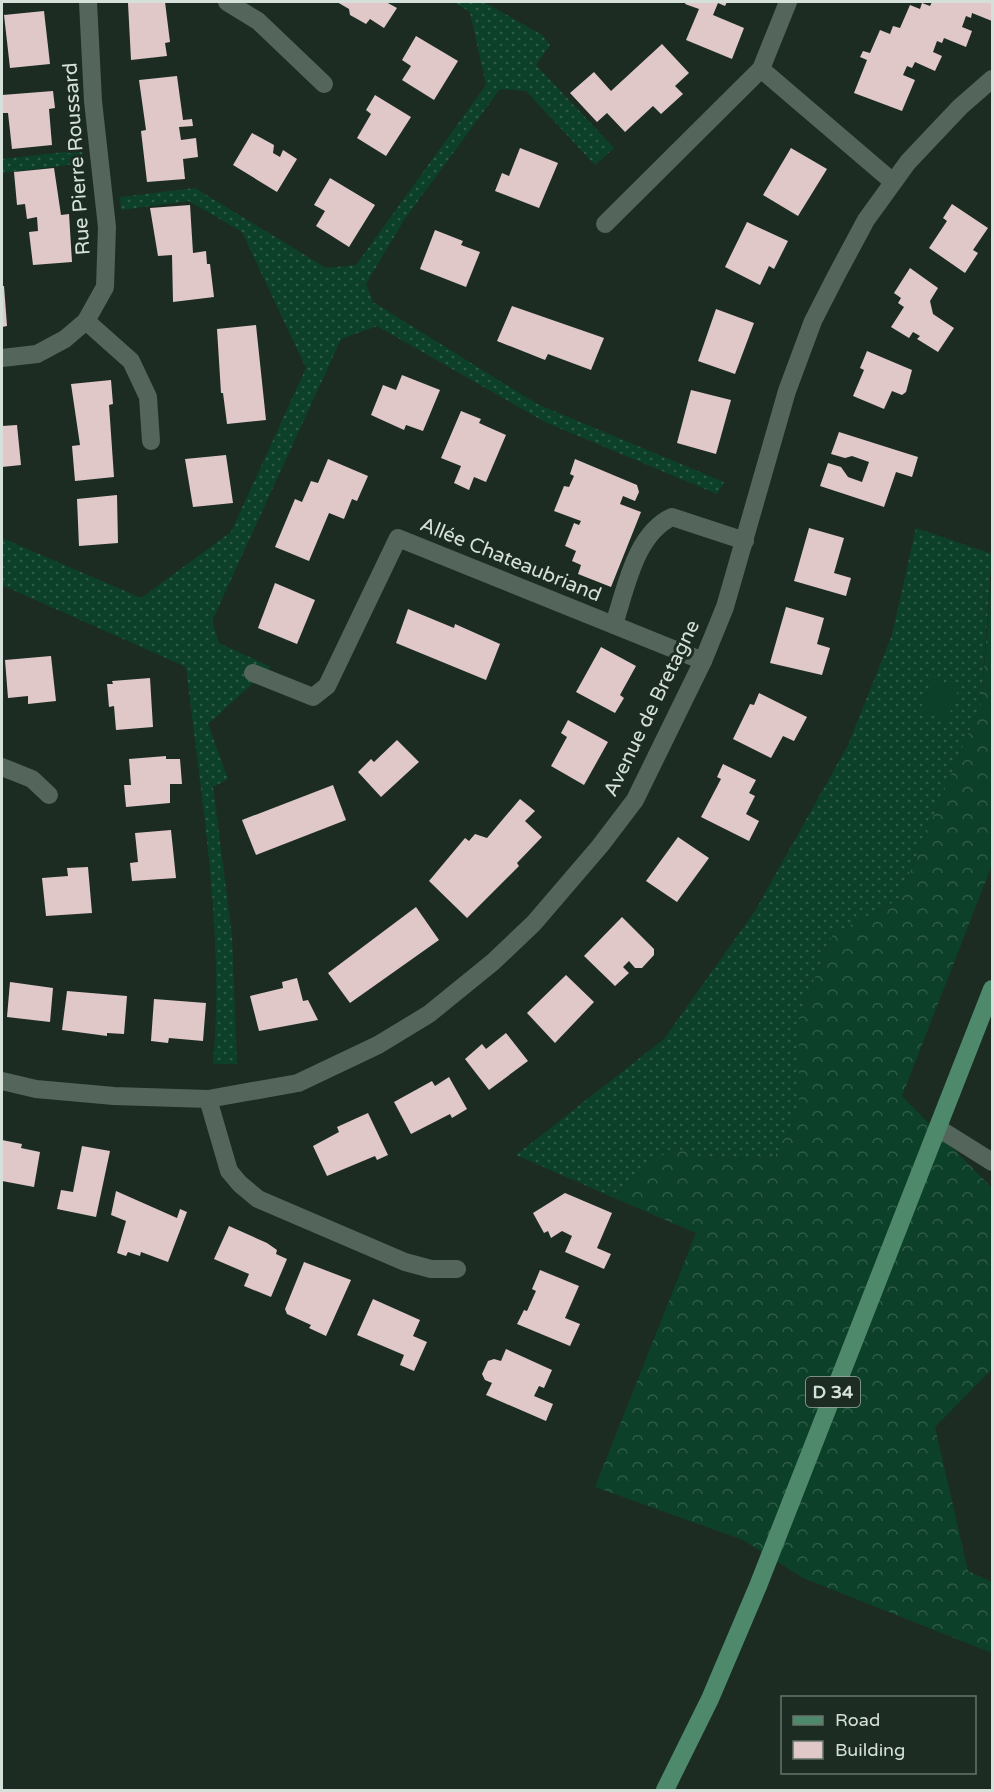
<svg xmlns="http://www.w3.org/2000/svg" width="994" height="1792" font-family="'Varela Round',sans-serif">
	<defs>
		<pattern id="grass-dots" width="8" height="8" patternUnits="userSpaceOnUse" patternTransform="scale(1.5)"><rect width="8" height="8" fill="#0c4029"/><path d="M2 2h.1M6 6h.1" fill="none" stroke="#2f5b47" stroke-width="1.8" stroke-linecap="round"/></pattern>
		<pattern id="forest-crowns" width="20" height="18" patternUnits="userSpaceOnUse" patternTransform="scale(1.5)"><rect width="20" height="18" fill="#0c4029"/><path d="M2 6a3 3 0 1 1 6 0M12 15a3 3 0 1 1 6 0" fill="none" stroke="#2f5b47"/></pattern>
	</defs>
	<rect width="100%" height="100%" fill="#1c2c23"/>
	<g fill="url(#grass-dots)">
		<path d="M454,2H484L542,35L550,45L536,65L614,148L595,165L526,91L500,89L404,220L366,284L373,302L537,404L724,482L717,494L545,422L377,326L341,339L212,621L219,643L271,667L208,724L228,779L213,787L232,935L237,1064H213C225,932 201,799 186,667L2,585V538L141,598L231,532L306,368L242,232L189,201L121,210L120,197L195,188L326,268L356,265L486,85L470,12Z"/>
		<polygon points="82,150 84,163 2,173 2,159"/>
		<polygon points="916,528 992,554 981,704 898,900 833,934 799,1016 799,1109 773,1160 699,1157 673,1147 612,1197 516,1155 664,1039 755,911 848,745 892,635"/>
	</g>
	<polygon fill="url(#forest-crowns)" points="992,571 992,865 902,1096 992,1188 992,1369 935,1427 968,1571 992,1582 992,1653 803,1578 743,1540 595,1487 696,1233 612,1197 673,1147 699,1157 773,1160 799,1109 799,1016 833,934 898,900 981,704"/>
	<polygon fill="#0c4029" points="932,678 959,688 947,721 920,711"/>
	<g fill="#e0c8c9">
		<polygon points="165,2 170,42 165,43 167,56 131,60 128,3"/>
		<polygon points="337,2 386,2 397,8 384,28 370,19 366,24 350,15 349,9"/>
		<polygon points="686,2 727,2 725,6 718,3 713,15 744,28 732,59 686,40 699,9 685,4"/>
		<polygon points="932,2 992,2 992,21 972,13 971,18 966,16 962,27 972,31 966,47 944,38 942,43 937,41 933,52 942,56 935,71 915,62 912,68 907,66 903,75 915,80 902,111 854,93 867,60 860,57 863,51 870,53 880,30 890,34 893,26 900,28 910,5 920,9 922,3 930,6"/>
		<polygon points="44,11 50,64 10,68 4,15"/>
		<polygon points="416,36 458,61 434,100 402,80 411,66 402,60"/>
		<polygon points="662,44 689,73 675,86 683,94 661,114 653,106 625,132 607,113 597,122 570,93 594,72 611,91"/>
		<polygon points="177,76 183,120 192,119 193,126 179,127 181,140 196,138 198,157 183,159 185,179 147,182 141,131 146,130 139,80"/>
		<polygon points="53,91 55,108 49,109 52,145 12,149 8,113 2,113 2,95"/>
		<polygon points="375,95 411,117 386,156 357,138 371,114 366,110"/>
		<polygon points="252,133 274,145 273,153 280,157 283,150 297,159 277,192 233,165"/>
		<polygon points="520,148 558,163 539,208 495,191 502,173 509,176"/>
		<polygon points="791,148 827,169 798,216 763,195"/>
		<polygon points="54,168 61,215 69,214 72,262 33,265 29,232 38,231 37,217 27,219 25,204 17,205 14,172"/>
		<polygon points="330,178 375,205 349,247 316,226 325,211 314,205"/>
		<polygon points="952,204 988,228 973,250 978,253 965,273 929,248 947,221 943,218"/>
		<polygon points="190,205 193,253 206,251 207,264 210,264 214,297 173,302 172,255 158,256 150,208"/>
		<polygon points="747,222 788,241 774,269 769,266 760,285 725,267"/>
		<polygon points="435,230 463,241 461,245 480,252 466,287 420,269"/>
		<polygon points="910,268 938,288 930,301 933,314 954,328 938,352 917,339 920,336 913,332 909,338 891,327 904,307 898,303 901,298 894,293"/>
		<polygon points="2,286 4,286 7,326 2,327"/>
		<polygon points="512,306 604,338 591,370 548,354 545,360 497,341"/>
		<polygon points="716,309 754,323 735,374 698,361"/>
		<polygon points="256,325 266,420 227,424 223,393 221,393 217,329"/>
		<polygon points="867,351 912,370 906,392 902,395 892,391 884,409 853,396 864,370 860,368"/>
		<polygon points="402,375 440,390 423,431 406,425 404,430 371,415 383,385 396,390"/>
		<polygon points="111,380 113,404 109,405 114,477 75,481 72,446 80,445 71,384"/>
		<polygon points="691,390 731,400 716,454 677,443"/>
		<polygon points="461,411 481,419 479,423 506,435 486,482 474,477 469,490 454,483 461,466 441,458"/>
		<polygon points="17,425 21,465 2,467 2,426"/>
		<polygon points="839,432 918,457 912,477 896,472 884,507 820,486 828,463 841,467 848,477 862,482 869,462 852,456 845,458 831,454"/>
		<polygon points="226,455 233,503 193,507 185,459"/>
		<polygon points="328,459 368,476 357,501 352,499 344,519 329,513 309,561 275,547 295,499 302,502 311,481 318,483"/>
		<polygon points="575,459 637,485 639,492 635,501 623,496 620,504 641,512 611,587 578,574 581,565 572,561 576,551 565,546 574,523 579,525 581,521 554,511 564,486 569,487 574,476 570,474"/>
		<polygon points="117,495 118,543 79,546 77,499"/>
		<polygon points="809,528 844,538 834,573 851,578 846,596 794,581"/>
		<polygon points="275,583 315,600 297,644 258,628"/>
		<polygon points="786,607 824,618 817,644 830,648 822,675 770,663"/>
		<polygon points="408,609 454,628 455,624 500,644 486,680 396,643"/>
		<polygon points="601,647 636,666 620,695 624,698 615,713 576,692"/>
		<polygon points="51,656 56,701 28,704 28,696 8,698 5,660"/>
		<polygon points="150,678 153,727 116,730 114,706 109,707 107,684 113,684 112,681"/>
		<polygon points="759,693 807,717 794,741 783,736 771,758 733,739 750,704 754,705"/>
		<polygon points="568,720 608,742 584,785 551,766 567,737 561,733"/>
		<polygon points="397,740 419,762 381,797 358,772 371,759 374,762"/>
		<polygon points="166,756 166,759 180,759 182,784 170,784 170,803 126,807 124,785 131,785 129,759"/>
		<polygon points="723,764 756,780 749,793 755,796 746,814 759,821 749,841 701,817 721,779 717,777"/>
		<polygon points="333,785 346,820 256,855 242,820"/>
		<polygon points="520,799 535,811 525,821 542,837 517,863 519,866 467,918 429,881 465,838 469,841 475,834 487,838"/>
		<polygon points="171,830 176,878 132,881 130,863 138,862 135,833"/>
		<polygon points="678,837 709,858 677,902 646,881"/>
		<polygon points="88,867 92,913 46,916 42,878 68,876 67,868"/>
		<polygon points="416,907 439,940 350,1003 328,973"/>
		<polygon points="622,917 654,949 654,955 642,968 635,968 629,961 623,967 629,973 615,986 584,956"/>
		<polygon points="566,975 594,1002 555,1043 527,1013"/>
		<polygon points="297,978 303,1001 308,1000 318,1020 259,1031 250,996 283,988 282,982"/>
		<polygon points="10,982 53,988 50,1022 7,1017"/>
		<polygon points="67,991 127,996 124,1034 107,1033 107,1036 62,1030"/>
		<polygon points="154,999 206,1003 203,1041 169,1038 168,1043 151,1041"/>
		<polygon points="506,1033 528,1061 489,1090 465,1059 482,1044 486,1049"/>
		<polygon points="449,1077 467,1109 452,1118 450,1114 411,1134 394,1102 432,1081 435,1086"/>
		<polygon points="368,1113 388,1155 377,1160 375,1156 327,1176 313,1146 339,1132 337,1127"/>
		<polygon points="2,1140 22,1144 21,1148 40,1152 34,1187 2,1181"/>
		<polygon points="82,1146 110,1151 96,1217 57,1209 61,1190 73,1192"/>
		<polygon points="116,1191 177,1218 180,1209 187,1212 168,1262 141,1252 140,1256 128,1252 126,1256 117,1253 126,1221 111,1215"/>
		<polygon points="565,1193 612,1213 597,1248 611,1254 604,1269 565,1252 572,1236 562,1231 551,1238 548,1231 544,1233 533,1213"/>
		<polygon points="229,1226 267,1243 277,1250 276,1254 287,1259 271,1297 244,1286 249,1274 214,1259"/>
		<polygon points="304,1262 351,1280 326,1336 309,1328 311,1325 287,1314 285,1309"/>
		<polygon points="540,1270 579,1286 565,1318 580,1324 570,1346 517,1324 524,1310 527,1311 536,1291 532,1289"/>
		<polygon points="373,1299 420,1320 413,1336 427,1342 414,1371 400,1365 404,1355 357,1335"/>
		<polygon points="506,1349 552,1370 544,1388 539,1386 534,1396 553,1404 546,1421 486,1395 492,1383 485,1380 482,1374 488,1361 494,1359 501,1361"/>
	</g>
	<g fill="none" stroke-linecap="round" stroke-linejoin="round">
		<g stroke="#54665c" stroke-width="18">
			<polyline points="227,2 258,21 324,84"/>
			<polyline points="761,69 893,182"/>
			<polyline points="605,224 761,69 788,2"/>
			<polyline points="86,321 131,361 148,397 151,441"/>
			<polyline points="2,358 37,354 65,339 86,321 105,287 107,227 93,101 88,2"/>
			<path d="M614,624C626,589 635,534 672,517L745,541"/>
			<polyline points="253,673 313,697 327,686 398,538 703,661"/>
			<polyline points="2,767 32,779 49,795"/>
			<polyline points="2,1081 36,1089 114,1096 208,1099 298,1083 378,1045 429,1014 493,962 534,923 600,846 635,800 703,661 725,607 787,391 813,321 836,276 866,220 908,162 960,107 992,79"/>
			<polyline points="208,1099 229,1171 240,1184 258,1199 405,1262 431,1269 457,1269"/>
			<polyline points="938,1128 992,1162"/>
		</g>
		<polyline stroke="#4f896b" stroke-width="18" points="665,1790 710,1699 758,1586 992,989"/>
	</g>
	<g text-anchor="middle" stroke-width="6" stroke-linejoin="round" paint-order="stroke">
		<rect fill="#1c2c23" stroke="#9eaaa3" stroke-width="1.5" x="806" y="1377" width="54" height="30" rx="4.5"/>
		<g font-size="18" font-weight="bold" fill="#d6e0da">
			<text x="833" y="1398">D 34</text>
		</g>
		<g font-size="20" fill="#d6e0da" stroke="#1c2c23">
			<text transform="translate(76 159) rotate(-94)" y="7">Rue Pierre Roussard</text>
			<text transform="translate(511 559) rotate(22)" y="7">Allée Chateaubriand</text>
			<text transform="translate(651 708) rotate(-64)" y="7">Avenue de Bretagne</text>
		</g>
	</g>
	<rect width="994" height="1792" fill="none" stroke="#d6e0da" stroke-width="6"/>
	<rect x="781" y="1696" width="195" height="78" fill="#1c2c23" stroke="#66746c" stroke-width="1.5"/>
	<rect x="793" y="1716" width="30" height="9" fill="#4f896b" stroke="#66746c" stroke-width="1.5"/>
	<text x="835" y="1726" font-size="18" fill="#d6e0da">Road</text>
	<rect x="793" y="1741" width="30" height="18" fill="#e0c8c9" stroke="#66746c" stroke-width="1.5"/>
	<text x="835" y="1756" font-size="18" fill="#d6e0da">Building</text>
</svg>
